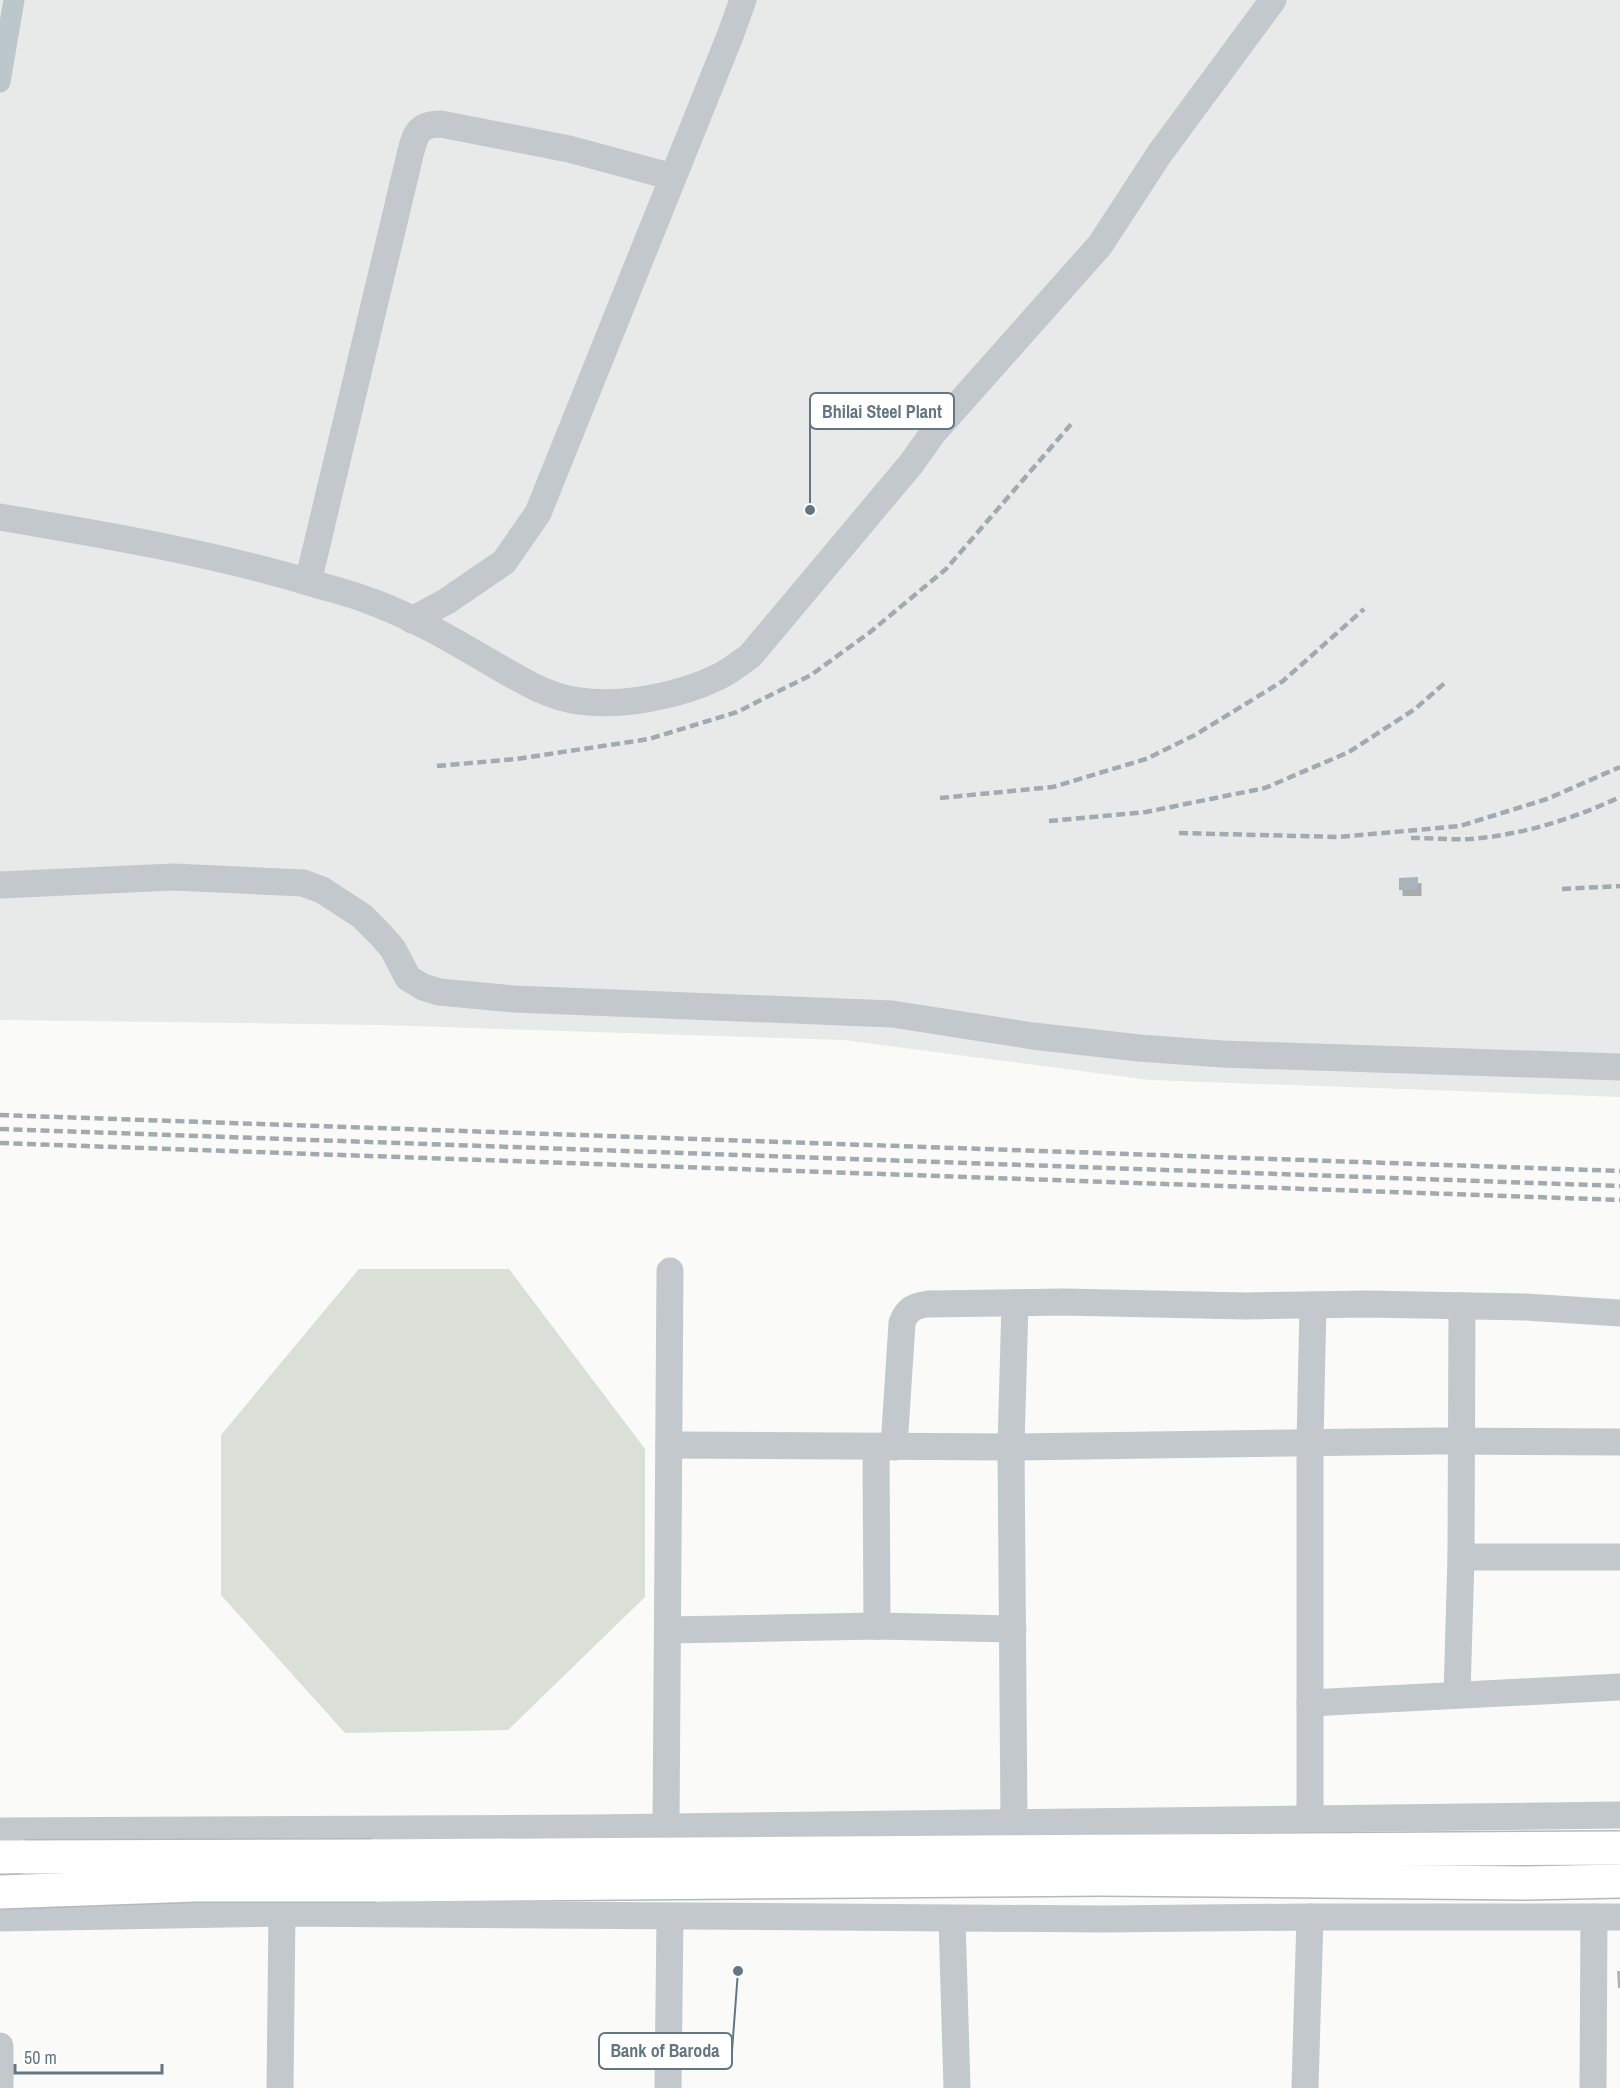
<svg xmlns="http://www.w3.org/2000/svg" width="1620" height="2088" font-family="'Archivo Narrow',sans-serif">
	<defs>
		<filter id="shadow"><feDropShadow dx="3.5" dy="6" stdDeviation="0" flood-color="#0004"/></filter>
	</defs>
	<rect width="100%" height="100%" fill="#fafaf8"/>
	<polygon fill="#e8e9e9" points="0,0 1620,0 1620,1097 1150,1080 843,1040 380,1025 0,1020"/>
	<polygon fill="#dadfd7" points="359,1269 509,1269 645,1449 645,1597 508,1730 345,1733 221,1595 221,1435"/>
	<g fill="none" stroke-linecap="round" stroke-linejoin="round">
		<polyline stroke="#bbc7cb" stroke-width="21" points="0,82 14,0"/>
	</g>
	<g fill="#aab3b9" filter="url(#shadow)">
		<polygon points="1418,877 1418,890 1399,890 1399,878"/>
		<polygon points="1617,1971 1620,1971 1620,1988 1618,1988"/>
	</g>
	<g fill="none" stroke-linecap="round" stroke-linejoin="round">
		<g stroke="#b4b9bd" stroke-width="36">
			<g id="highway">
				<polyline points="372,1856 1620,1848"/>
				<polyline points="0,1857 25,1857"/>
				<polyline points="376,1885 1101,1879 1527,1883 1620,1881"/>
			</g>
		</g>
		<g stroke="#c3c8cc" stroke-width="27">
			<path d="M0,517C106,535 212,553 315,584C335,590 356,595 375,603C415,618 452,640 488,661C516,677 546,697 579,701C623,707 680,696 720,676C730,671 740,663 750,656L911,464L933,433L1100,245L1160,153L1273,0"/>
			<path d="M308,582L410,155C415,135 417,124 441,124L569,149L673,177"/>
			<polyline points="412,620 447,601 504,562 538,513 730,36 743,0"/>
			<polyline points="0,885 173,877 303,883 322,890 362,916 381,935 393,949 408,978 423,987 439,992 514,999 892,1014 1033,1036 1139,1048 1222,1054 1620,1067"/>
			<polyline points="669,1445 1011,1447 1437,1441 1620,1442"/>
			<polyline points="876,1447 877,1626"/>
			<path d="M894,1447L902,1323C907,1309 914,1306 928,1304L1064,1302L1246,1306L1367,1304L1526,1307L1620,1313"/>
			<polyline points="1461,1557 1620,1557"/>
			<polyline points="668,1630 877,1626 1013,1629"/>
			<polyline points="1457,1695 1461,1557 1462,1306"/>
			<polyline points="1310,1703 1620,1687"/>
			<polyline points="1310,1818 1310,1442 1313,1305"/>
			<polyline points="1014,1822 1011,1447 1015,1303"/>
			<polyline points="666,1826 670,1271"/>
			<polyline points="0,1831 593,1828 1620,1815"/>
			<polyline points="0,1918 282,1913 1103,1919 1310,1917 1620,1917"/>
			<polyline points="952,1919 957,2088"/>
			<polyline points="0,2046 0,2088"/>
			<polyline points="280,2088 282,1913"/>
			<polyline points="668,2088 670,1917"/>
			<polyline points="1305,2088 1310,1917"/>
			<polyline points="1593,2088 1594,1917"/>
		</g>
		<use href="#highway" stroke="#fff" stroke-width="33"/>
		<g stroke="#a2aab0" stroke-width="4.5" stroke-dasharray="9 4.5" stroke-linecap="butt">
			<polyline points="437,766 516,759 649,739 737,712 811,675 869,633 946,569 1073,422"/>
			<polyline points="940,798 1053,787 1146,759 1195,735 1283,681 1364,609"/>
			<polyline points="1049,821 1146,812 1265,788 1349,752 1415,709 1447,681"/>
			<polyline points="1179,833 1339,837 1460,826 1547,799 1620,767"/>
			<path d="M1411,838C1430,838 1451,840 1470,839C1522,835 1573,819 1620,797"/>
			<polyline points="1562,889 1620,886"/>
			<polyline points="0,1115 1620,1171"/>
			<polyline points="0,1129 1620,1186"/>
			<polyline points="0,1143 1620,1200"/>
		</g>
		<g stroke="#b4b9bd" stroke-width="36" stroke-linecap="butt">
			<g id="highway-bridge">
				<polyline points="25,1857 372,1856"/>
				<polyline points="0,1892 195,1885 376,1885"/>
			</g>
		</g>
		<use href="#highway-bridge" stroke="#fff" stroke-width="33"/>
	</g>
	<path fill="none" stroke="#657683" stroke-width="2" d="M810 510L810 411M738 1971L732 2051"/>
	<g fill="#657683" stroke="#fff" stroke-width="2">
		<circle cx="810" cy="510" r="6"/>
		<circle cx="738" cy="1971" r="6"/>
	</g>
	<g fill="#fff" stroke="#657683" stroke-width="2">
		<rect x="810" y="393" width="144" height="36" rx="6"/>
		<rect x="599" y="2033" width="133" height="36" rx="6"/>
	</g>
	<g font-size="18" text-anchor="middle" font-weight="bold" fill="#657683">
		<text x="882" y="418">Bhilai Steel Plant</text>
		<text x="665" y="2057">Bank of Baroda</text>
	</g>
	<path d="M15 2064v9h147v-9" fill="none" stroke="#657683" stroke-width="3"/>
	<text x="24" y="2064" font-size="18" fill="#657683" stroke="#ffffff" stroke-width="4.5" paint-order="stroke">50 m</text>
</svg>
